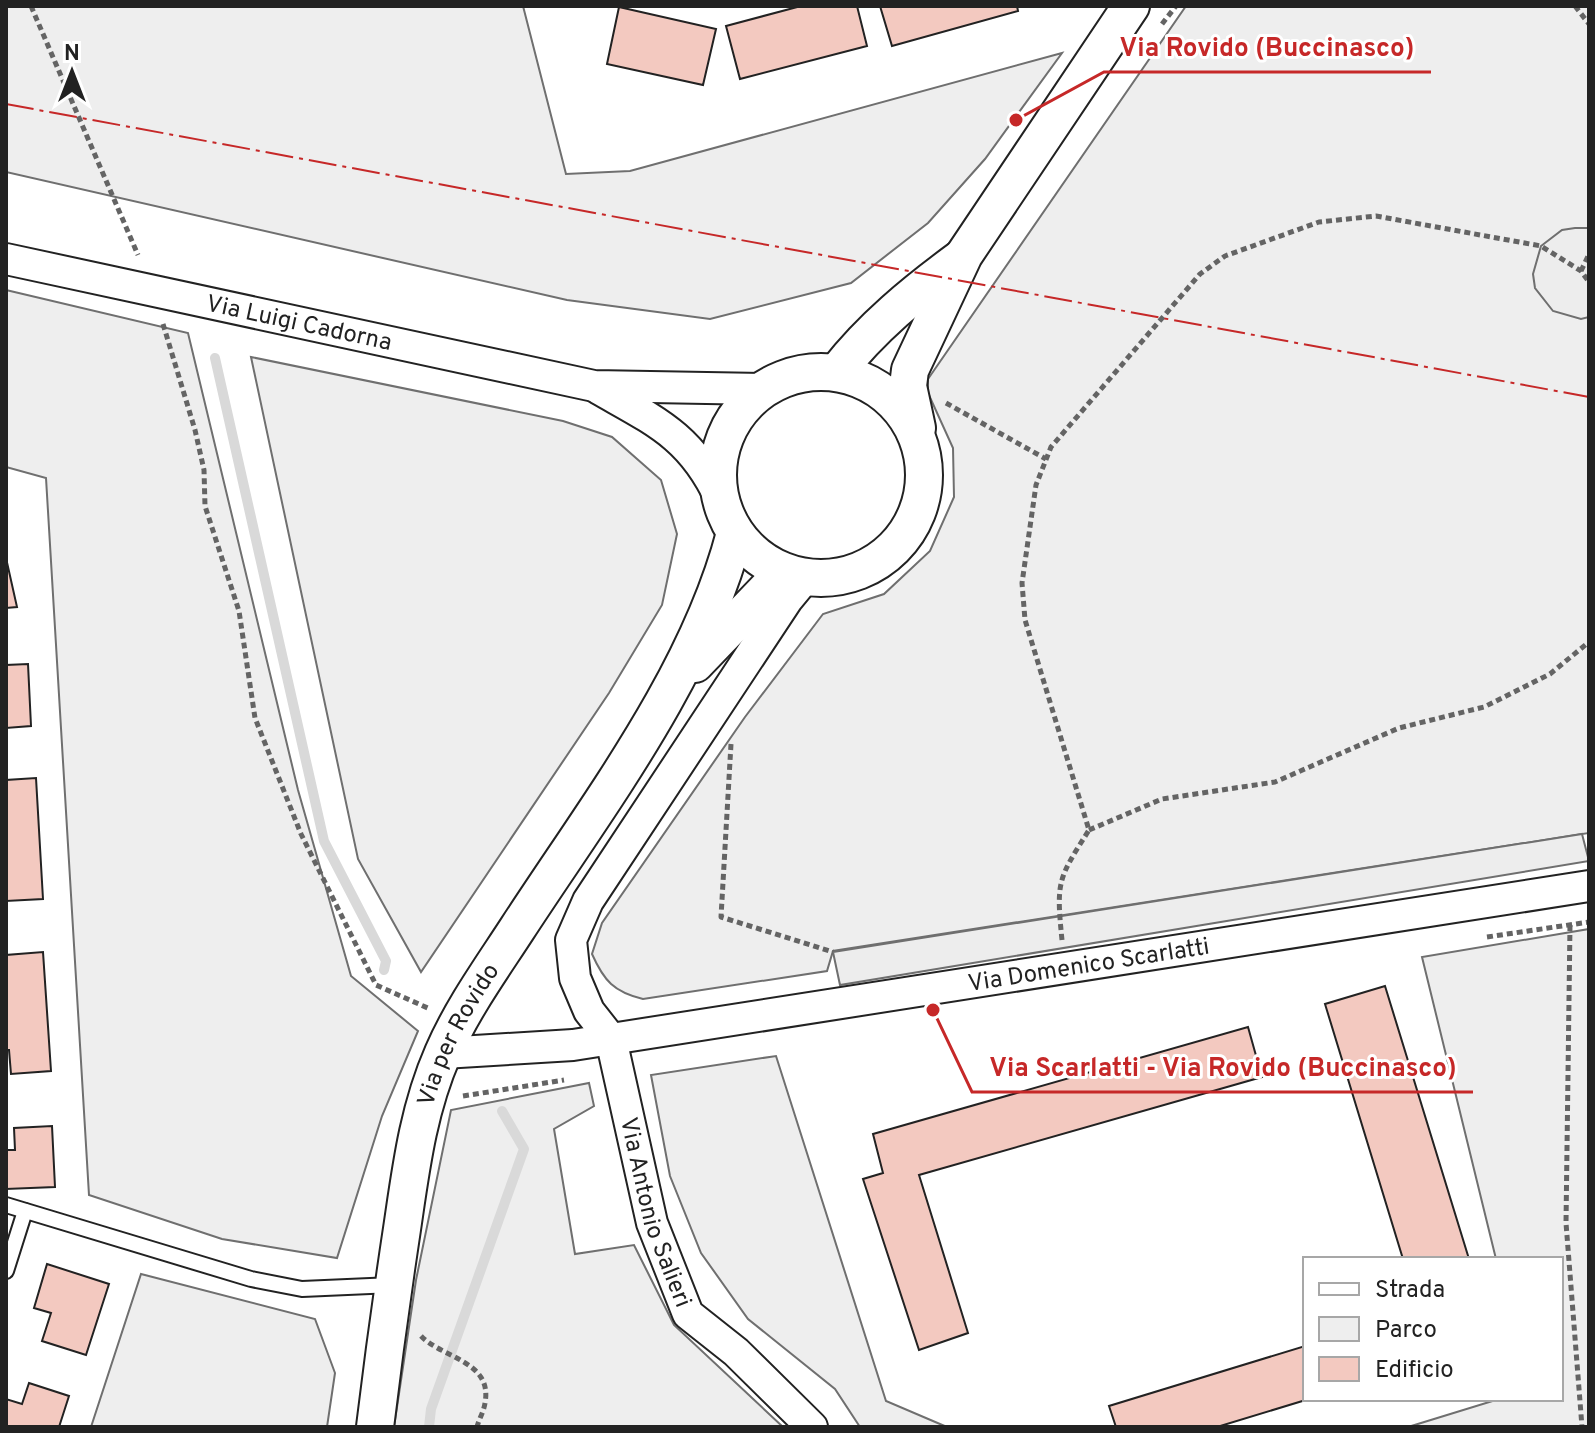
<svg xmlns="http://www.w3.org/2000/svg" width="1595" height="1433" font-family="Overpass,sans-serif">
	<rect width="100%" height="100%" fill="#fff"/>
	<g fill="#eee" stroke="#6f6f6f" stroke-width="2">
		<polygon points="6,6 523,6 566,174 630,171 1062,53 985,159 928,223 851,283 710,319 567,300 6,172"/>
		<path d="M1186,6H1589V833L833,951L827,971L643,999C614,992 604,981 592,954L602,923L745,717L823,614L884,594L930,551L954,497L953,448L928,393V379Z"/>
		<polygon points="6,290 188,333 298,790 351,976 418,1031 382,1116 337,1258 222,1239 89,1195 46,478 6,467"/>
		<polygon points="251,357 563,421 612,437 661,480 677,534 662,605 609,693 421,972 358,859"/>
		<polygon points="1589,929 1589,1427 1408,1427 1499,1399 1561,1399 1561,1259 1496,1259 1422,957"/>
		<polygon points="776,1056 886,1401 947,1427 860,1427 835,1389 748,1319 701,1253 670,1176 651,1075"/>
		<polygon points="589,1083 594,1106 554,1129 575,1254 634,1245 674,1325 783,1427 394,1427 416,1280 451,1110"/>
		<polygon points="141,1274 315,1319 335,1373 327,1427 91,1427"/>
	</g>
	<g fill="#ededed" stroke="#6f6f6f" stroke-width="2">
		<polygon points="1575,228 1589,228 1589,317 1581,319 1553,311 1535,288 1533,274 1541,246 1562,230"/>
		<polygon points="1582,834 1589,861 840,985 833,952"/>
	</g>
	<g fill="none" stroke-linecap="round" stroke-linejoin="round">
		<g stroke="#d9d9d9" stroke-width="10">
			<polyline points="215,358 324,841 386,961 384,970"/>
			<polyline points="429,1427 431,1409 524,1149 502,1111"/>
		</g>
	</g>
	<g fill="#f3c9c0" stroke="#222" stroke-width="2">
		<polygon points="801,6 857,6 867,46 740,79 726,26"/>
		<polygon points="880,6 1017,6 1018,11 892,46"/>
		<polygon points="619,7 716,29 703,85 607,64"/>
		<polygon points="6,558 17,607 6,608"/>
		<polygon points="28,664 31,726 6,728 6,665"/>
		<polygon points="36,778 43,899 6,901 6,780"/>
		<polygon points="43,952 51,1071 11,1074 9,1050 6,1050 6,955"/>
		<polygon points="1385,986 1469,1259 1403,1259 1325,1004"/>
		<polygon points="1248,1027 1262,1077 919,1175 968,1333 919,1350 863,1179 883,1173 873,1134"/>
		<polygon points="52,1126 55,1187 6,1189 6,1150 15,1150 14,1128"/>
		<polygon points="47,1264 109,1284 86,1355 42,1341 51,1313 34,1308"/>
		<polygon points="1305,1346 1305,1399 1309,1399 1217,1427 1116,1427 1109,1406"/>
		<polygon points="29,1383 69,1396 59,1427 6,1427 6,1399 22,1404"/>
	</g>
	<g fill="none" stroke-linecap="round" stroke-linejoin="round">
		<g stroke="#222" stroke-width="18">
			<g id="service">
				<polyline points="6,1205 251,1279 302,1289 393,1285"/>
				<polyline points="6,1271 25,1211"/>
			</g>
		</g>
		<g stroke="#222" stroke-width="34">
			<g id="minor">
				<path id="s1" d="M6,259L594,386L763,389"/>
				<path d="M599,389C655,421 691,436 720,498"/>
				<path id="s2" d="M806,577L787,600L588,901L571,940L575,978L589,1011L611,1039L652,1223L688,1314L736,1352L812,1427"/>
				<path id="s3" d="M443,1053L573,1045L1589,886"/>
			</g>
		</g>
		<g stroke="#222" stroke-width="40">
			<g id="tertiary">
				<circle cx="821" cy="475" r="103"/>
				<path d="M837,372C871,328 915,292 960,259"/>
				<polyline points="917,428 908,386 910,370 964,255 1131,6"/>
				<polyline points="695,664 768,588 790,574"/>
				<path id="s4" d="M375,1427C383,1361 392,1295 402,1229C411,1168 418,1110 443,1053C462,1009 491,969 517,929C597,806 698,676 735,533"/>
			</g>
		</g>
		<g stroke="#646464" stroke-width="5" stroke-dasharray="6 4" stroke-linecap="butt">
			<polyline points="31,6 138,255"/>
			<polyline points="1575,6 1589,24"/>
			<polyline points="1162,24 1176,6"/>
			<polyline points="1581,271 1589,254"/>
			<polyline points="163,324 195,430 204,470 205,506 239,611 255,718 301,834 376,985 430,1009"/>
			<polyline points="946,403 1046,459"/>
			<polyline points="731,744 721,917 833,952"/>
			<polyline points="1089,830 1162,799 1275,782 1399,728 1484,707 1550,674 1589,642"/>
			<polyline points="1570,925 1566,1223 1582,1427"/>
			<polyline points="1487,937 1589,922"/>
			<path d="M1062,940C1056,881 1058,879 1089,830L1025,620L1022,583L1036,485L1051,447L1200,274L1225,256L1319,222L1376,216L1541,246L1581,271L1589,282"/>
			<polyline points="463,1096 564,1080"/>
			<path d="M421,1336C442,1358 493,1361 485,1403C484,1411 479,1419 477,1427"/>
		</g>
		<use href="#service" stroke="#fff" stroke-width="14"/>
		<use href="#minor" stroke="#fff" stroke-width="30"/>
		<use href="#tertiary" stroke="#fff" stroke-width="36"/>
		<polyline stroke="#c62828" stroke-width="2" stroke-dasharray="28 6 4 6" stroke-linecap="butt" points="6,104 1589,397"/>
	</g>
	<g text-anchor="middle" stroke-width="6" stroke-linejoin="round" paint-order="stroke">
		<g font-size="24" fill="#222" stroke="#fff">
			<text dy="8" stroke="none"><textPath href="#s1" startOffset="300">Via Luigi Cadorna</textPath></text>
			<text dy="8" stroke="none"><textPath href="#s3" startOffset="652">Via Domenico Scarlatti</textPath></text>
			<text dy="8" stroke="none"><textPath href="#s4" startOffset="404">Via per Rovido</textPath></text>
			<text dy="8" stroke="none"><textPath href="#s2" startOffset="722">Via Antonio Salieri</textPath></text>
		</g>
	</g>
	<path fill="none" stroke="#c62828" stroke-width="3" d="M1016 120L1104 72H1431M933 1010L972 1092H1473"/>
	<g fill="#c62828" stroke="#fff" stroke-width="3">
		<circle cx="1016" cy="120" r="8"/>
		<circle cx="933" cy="1010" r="8"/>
	</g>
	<g font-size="26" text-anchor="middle" font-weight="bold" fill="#c62828" stroke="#fff" stroke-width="6" stroke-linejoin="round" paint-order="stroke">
		<text x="1267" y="56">Via Rovido (Buccinasco)</text>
		<text x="1223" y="1076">Via Scarlatti - Via Rovido (Buccinasco)</text>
	</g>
	<rect width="1595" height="1433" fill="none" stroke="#222222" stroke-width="16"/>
	<rect x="1303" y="1257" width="260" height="144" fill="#ffffff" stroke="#a7a7a7" stroke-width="2"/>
	<rect x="1319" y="1283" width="40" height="12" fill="#ffffff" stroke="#a7a7a7" stroke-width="2"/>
	<text x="1375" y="1297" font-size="24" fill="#222222">Strada</text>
	<rect x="1319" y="1317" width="40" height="24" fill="#eeeeee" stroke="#a7a7a7" stroke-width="2"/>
	<text x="1375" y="1337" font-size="24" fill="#222222">Parco</text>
	<rect x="1319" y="1357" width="40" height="24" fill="#f3c9c0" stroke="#a7a7a7" stroke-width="2"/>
	<text x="1375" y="1377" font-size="24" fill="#222222">Edificio</text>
	<g transform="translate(72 72)" stroke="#ffffff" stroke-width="6" paint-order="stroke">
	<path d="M0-6L14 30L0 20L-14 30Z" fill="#222222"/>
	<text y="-12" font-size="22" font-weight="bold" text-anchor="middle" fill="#222222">N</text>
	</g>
</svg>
